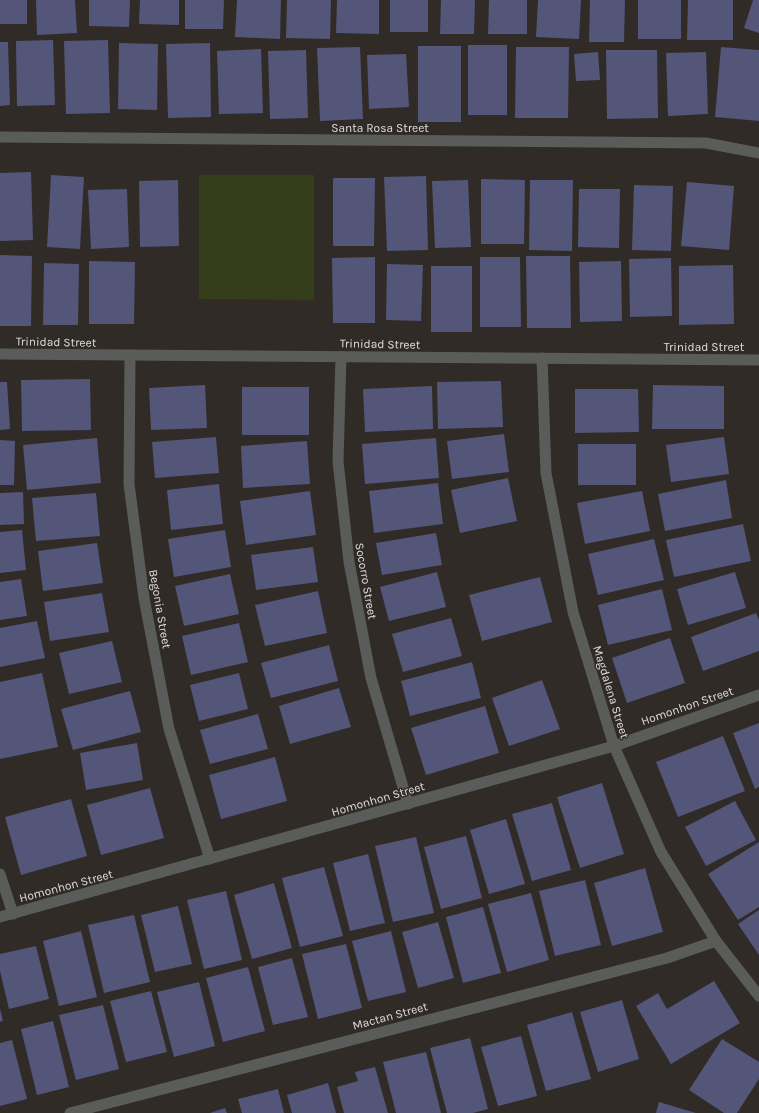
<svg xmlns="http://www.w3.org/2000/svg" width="759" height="1113" font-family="Karla,sans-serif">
	<rect width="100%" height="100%" fill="#302b27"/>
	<polygon fill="#353e1b" points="199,175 314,175 314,300 199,299"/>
	<g fill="#535579">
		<rect x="0" y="0" width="27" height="24"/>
		<polygon points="36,0 75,0 77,33 37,35"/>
		<polygon points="89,0 130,0 129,27 89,26"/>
		<polygon points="140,0 179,0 179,25 139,24"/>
		<polygon points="185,0 224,0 223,29 185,29"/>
		<polygon points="237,0 281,0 280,39 235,37"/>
		<polygon points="287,0 331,0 330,39 286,38"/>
		<polygon points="337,0 379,0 379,34 336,33"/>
		<rect x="390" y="0" width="38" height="32"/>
		<polygon points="441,0 475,0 474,34 440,34"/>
		<polygon points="489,0 527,0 527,34 488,34"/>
		<polygon points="538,0 581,0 579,39 536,37"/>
		<polygon points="590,0 625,0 624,42 589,42"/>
		<rect x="638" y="0" width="43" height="39"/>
		<polygon points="688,0 733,0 733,40 687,40"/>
		<polygon points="753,0 759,0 759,33 744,28"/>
		<polygon points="53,40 55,105 17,106 16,41"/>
		<polygon points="108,40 110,113 66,114 64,41"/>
		<polygon points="0,42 8,42 10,105 0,106"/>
		<polygon points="119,43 158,44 157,110 118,109"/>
		<polygon points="210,43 211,117 168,118 166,44"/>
		<rect x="468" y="45" width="39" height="70"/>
		<rect x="418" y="46" width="43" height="76"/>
		<polygon points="360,47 363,119 320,121 317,48"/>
		<polygon points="516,47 569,47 568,118 515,118"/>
		<polygon points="721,47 759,50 759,121 715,117"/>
		<polygon points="261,49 263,113 219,114 217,51"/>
		<polygon points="306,50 308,118 270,119 268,51"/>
		<polygon points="606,50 657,50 658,118 607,119"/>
		<polygon points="598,52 600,80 576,81 574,54"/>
		<polygon points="706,52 708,114 668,116 666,53"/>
		<polygon points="406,54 409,107 369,109 367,55"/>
		<polygon points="31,172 33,240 0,241 0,173"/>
		<polygon points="51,175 84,177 80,249 47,247"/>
		<polygon points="426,176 428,250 387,251 384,177"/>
		<polygon points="333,178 375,178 374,246 333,246"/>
		<polygon points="481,179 525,180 524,244 481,244"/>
		<polygon points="178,180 179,246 140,247 139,181"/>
		<polygon points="468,180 471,247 435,248 432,181"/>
		<polygon points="530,180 573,180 572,251 529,250"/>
		<polygon points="687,182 734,186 729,250 681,246"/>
		<polygon points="634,185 673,186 671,251 632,250"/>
		<polygon points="127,189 129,247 91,249 88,190"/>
		<polygon points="579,189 620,189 619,248 578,247"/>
		<polygon points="0,255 32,256 31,326 0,326"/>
		<polygon points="526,256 570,256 571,328 527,328"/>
		<polygon points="375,257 375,323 333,323 332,258"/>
		<polygon points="480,257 520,257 521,327 480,327"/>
		<polygon points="671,258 672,316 630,317 629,259"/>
		<polygon points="89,261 135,262 134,324 89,324"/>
		<polygon points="621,261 622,321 580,322 579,262"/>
		<polygon points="44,263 79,264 78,325 43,325"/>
		<polygon points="387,264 423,265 421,321 386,320"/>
		<polygon points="733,265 734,324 679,325 679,266"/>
		<rect x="431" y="266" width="41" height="66"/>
		<polygon points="90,379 91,430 22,431 21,380"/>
		<polygon points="501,381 503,427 438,429 437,382"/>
		<polygon points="0,382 7,382 10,429 0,430"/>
		<polygon points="205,385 207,428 151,430 149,388"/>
		<polygon points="653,385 724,386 724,429 652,429"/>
		<polygon points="432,386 433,429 365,432 363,389"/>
		<rect x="242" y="387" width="67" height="48"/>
		<polygon points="575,389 638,389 639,432 575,433"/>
		<polygon points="504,434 509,472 452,479 447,441"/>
		<polygon points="216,437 219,473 155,478 152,442"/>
		<polygon points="724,437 729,474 671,482 666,445"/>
		<polygon points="97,438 101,483 27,490 23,445"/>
		<polygon points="436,438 439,478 365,484 362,444"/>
		<polygon points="0,440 15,441 14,485 0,485"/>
		<polygon points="307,441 310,484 243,488 241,446"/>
		<rect x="578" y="444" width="58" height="41"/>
		<polygon points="508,478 517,521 460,533 451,490"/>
		<polygon points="726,480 732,518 665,531 658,494"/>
		<polygon points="438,483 443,524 374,533 369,491"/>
		<polygon points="219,484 223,524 171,530 167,490"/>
		<polygon points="310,491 316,535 246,545 240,501"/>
		<polygon points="642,491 650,531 585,544 577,503"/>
		<polygon points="23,492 24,524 0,525 0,493"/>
		<polygon points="96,493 100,536 36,541 32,498"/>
		<polygon points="743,524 751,561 674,577 666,540"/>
		<polygon points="22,530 26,570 0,573 0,532"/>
		<polygon points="225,530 231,567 174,577 168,539"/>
		<polygon points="436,533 442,565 382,575 376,543"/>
		<polygon points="654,539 664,580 598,595 588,554"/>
		<polygon points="97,543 103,583 43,591 38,551"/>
		<polygon points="313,547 318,582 256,590 251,555"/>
		<polygon points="437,572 446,607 389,621 380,587"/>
		<polygon points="735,572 746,608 688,625 677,589"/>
		<polygon points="230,574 239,614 184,626 175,586"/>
		<polygon points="540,577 552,622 482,641 469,595"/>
		<polygon points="21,579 27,616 0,620 0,582"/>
		<polygon points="662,589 672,630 608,645 598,605"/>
		<polygon points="318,591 327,633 265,646 255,605"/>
		<polygon points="102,593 109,632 50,641 44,602"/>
		<polygon points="756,613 759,620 759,651 703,671 691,637"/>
		<polygon points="451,618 462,656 403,672 392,634"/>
		<polygon points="37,621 45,658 0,667 0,628"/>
		<polygon points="239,623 248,662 191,675 182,636"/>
		<polygon points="670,638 685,683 627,703 612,658"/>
		<polygon points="112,641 122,682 69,694 59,653"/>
		<polygon points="329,645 338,681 271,698 261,663"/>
		<polygon points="472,662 481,698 410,716 401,681"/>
		<polygon points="42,673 58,747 0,759 0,682"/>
		<polygon points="239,673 248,709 199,721 190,685"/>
		<polygon points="542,680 560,729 509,746 492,698"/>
		<polygon points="339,688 351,727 290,744 279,706"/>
		<polygon points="130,691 141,732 73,750 61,709"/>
		<polygon points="485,706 499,753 426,775 411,728"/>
		<polygon points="258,714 268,749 210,764 200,730"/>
		<polygon points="759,723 759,787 755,789 733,733"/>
		<polygon points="723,736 745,791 678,817 656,762"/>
		<polygon points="137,743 143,780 86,790 80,753"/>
		<polygon points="275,757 287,801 221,819 209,775"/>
		<polygon points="602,783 624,854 580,868 557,797"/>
		<polygon points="150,788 164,838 101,855 87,805"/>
		<polygon points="71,799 87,856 21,875 5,817"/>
		<polygon points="735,801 756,840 706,866 685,827"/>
		<polygon points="552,803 571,870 532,881 512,814"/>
		<polygon points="506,819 525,884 489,894 470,830"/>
		<polygon points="466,836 482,898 441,909 424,847"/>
		<polygon points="416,837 434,913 393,922 375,846"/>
		<polygon points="759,842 759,907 738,920 708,874"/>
		<polygon points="368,854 385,923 350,931 333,863"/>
		<polygon points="324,867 343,936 300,947 282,878"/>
		<polygon points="645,868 663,932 612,946 594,883"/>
		<polygon points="585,880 601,945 555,956 539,891"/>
		<polygon points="274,883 292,948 252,959 234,895"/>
		<polygon points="226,891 242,960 204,969 187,900"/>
		<polygon points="531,893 549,960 507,972 488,904"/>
		<polygon points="178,906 192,964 155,972 141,915"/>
		<polygon points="483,907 501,973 463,983 446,917"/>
		<polygon points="759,910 759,955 738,924"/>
		<polygon points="134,915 150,982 104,993 88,925"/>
		<polygon points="438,922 454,978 418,988 402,932"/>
		<polygon points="81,931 97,997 59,1006 43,941"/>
		<polygon points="391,931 406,992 368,1001 352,941"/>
		<polygon points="346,944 362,1008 318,1019 302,954"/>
		<polygon points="36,946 49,999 9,1009 0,971 0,954"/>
		<polygon points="292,958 308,1017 273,1025 258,967"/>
		<polygon points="248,967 265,1031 223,1042 206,978"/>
		<polygon points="714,981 740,1023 671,1064 636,1006 658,993 667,1009"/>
		<polygon points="199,982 215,1046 174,1057 157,992"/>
		<polygon points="151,991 167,1052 126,1062 110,1001"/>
		<polygon points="622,1000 639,1059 598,1072 580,1012"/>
		<polygon points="103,1005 119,1069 76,1080 59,1015"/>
		<polygon points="0,1009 3,1021 0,1022"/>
		<polygon points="572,1012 591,1079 546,1091 527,1025"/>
		<polygon points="53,1021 69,1087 37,1095 21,1029"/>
		<polygon points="521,1036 537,1096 498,1106 481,1047"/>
		<polygon points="470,1038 488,1109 473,1113 447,1113 430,1048"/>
		<polygon points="722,1039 759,1062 759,1079 737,1113 724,1113 689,1090"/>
		<polygon points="12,1040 27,1099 0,1106 0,1043"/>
		<polygon points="426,1052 441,1113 396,1113 383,1062"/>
		<polygon points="375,1067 388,1113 344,1113 337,1087 358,1081 355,1072"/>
		<polygon points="328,1083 336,1113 292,1113 287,1095"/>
		<polygon points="278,1089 284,1113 242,1113 238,1099"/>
		<polygon points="659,1102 696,1113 656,1113"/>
		<polygon points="225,1108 227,1113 210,1113"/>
	</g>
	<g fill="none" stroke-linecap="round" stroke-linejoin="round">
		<g stroke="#5a5c5a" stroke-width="11">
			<polyline points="0,137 706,143 759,153"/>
			<polyline points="0,354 759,360"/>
			<polyline points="130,355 129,484 144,598 169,729 210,859"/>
			<polyline points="341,357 338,461 349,562 371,678 408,804"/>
			<polyline points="542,358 546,473 573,612 614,746 661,852 716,941 759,996"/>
			<polyline points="0,874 13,914"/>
			<polyline points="0,917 614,746 759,695"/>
			<polyline points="70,1113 667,958 716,941"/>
		</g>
	</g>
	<g text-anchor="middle" stroke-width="3" stroke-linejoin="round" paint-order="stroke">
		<g font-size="12" fill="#e0dcda" stroke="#302b27">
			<text x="380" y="132">Santa Rosa Street</text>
			<text transform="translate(56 342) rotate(1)" y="4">Trinidad Street</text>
			<text transform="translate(380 344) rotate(1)" y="4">Trinidad Street</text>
			<text x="704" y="351">Trinidad Street</text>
			<text transform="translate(366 581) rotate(80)" y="4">Socorro Street</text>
			<text transform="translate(160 609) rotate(80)" y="4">Begonia Street</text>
			<text transform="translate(611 692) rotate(73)" y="4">Magdalena Street</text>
			<text transform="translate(687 706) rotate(-19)" y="4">Homonhon Street</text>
			<text transform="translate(378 799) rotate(-16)" y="4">Homonhon Street</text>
			<text transform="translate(66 886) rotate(-15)" y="4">Homonhon Street</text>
			<text transform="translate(390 1016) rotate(-15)" y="4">Mactan Street</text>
		</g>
	</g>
</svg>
